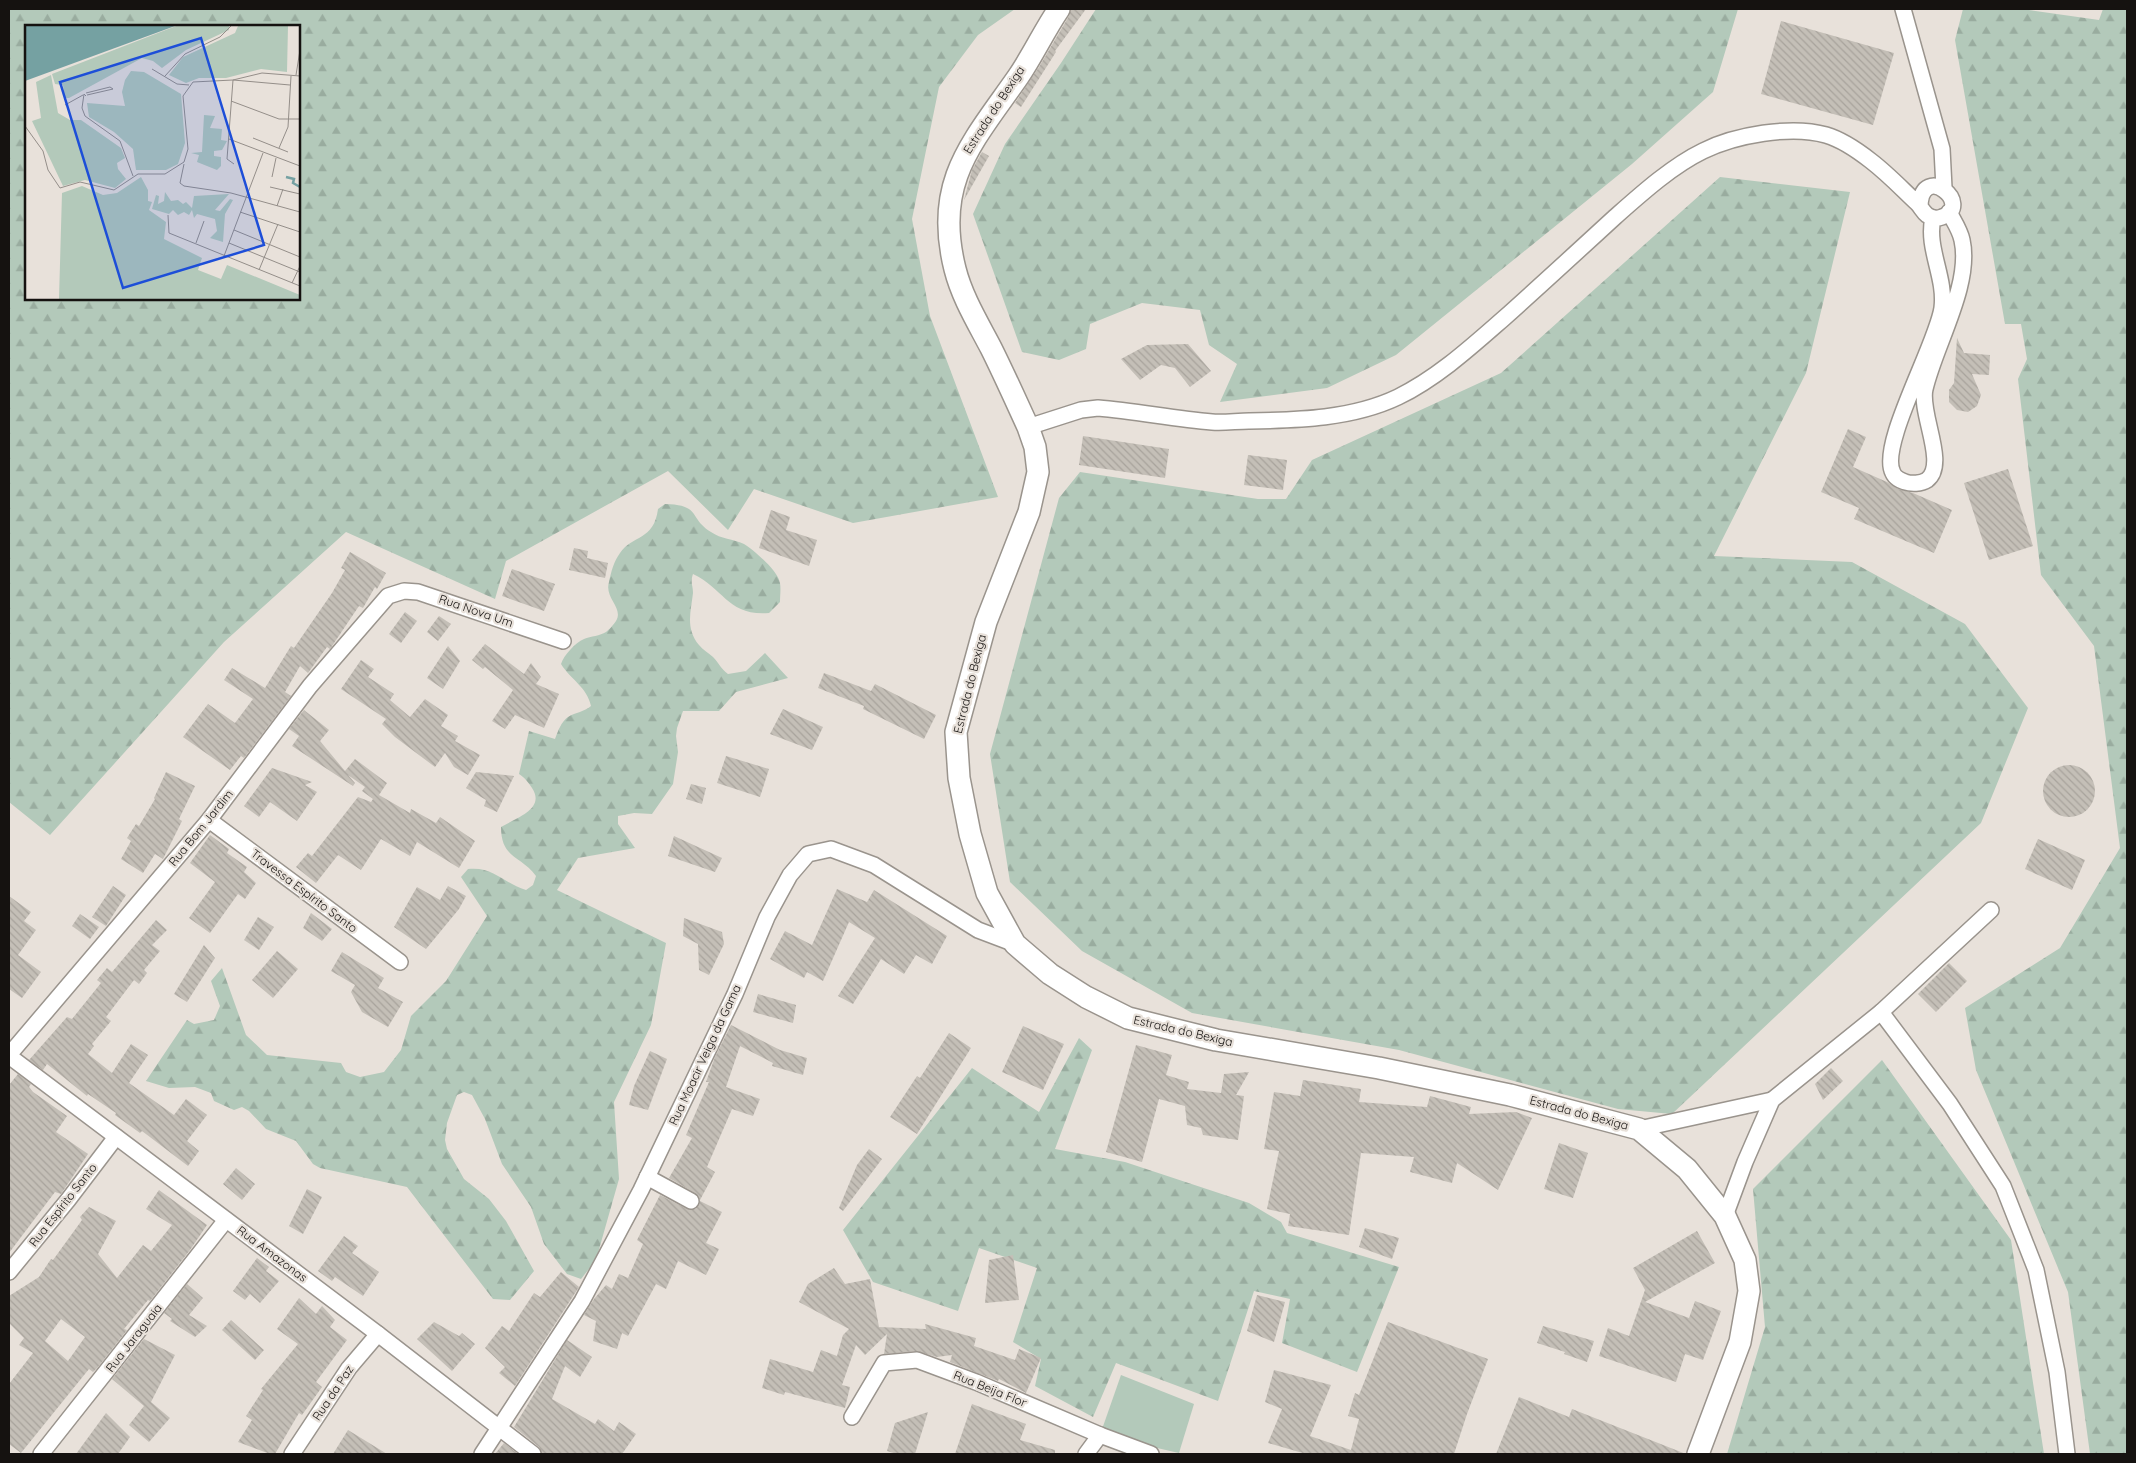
<svg xmlns="http://www.w3.org/2000/svg" width="2136" height="1463" font-family="Quicksand,sans-serif">
	<defs>
		<pattern id="forest-firs" width="22" height="20" patternUnits="userSpaceOnUse" patternTransform="scale(1.25)"><rect width="22" height="20" fill="#b3c9ba"/><path d="M5 1l3.5 6h-7zM16 11l3.5 6h-7z" fill="#99ac9f"/></pattern>
		<pattern id="building-back-hatch" width="6" height="6" patternUnits="userSpaceOnUse" patternTransform="scale(1.25)"><rect width="6" height="6" fill="#c4bfb7"/><path d="M-1 5l2 2M0 0l6 6M5-1l2 2" fill="none" stroke="#a8a39c"/></pattern>
	</defs>
	<rect width="100%" height="100%" fill="#e8e1da"/>
	<g fill="url(#forest-firs)" fill-rule="evenodd">
		<path d="M9,9H1015L978,35L939,87L912,219L930,316L998,497L853,523L754,489L728,530L668,471L506,561L495,599L346,532L224,642L50,835L9,802ZM26,26H299V299H26Z"/>
		<polygon points="1096,9 1738,9 1713,92 1632,164 1396,355 1327,388 1220,402 1237,364 1209,345 1200,310 1142,303 1090,324 1086,349 1059,360 1022,352 973,214 1005,144 1061,63"/>
		<polygon points="1963,9 2022,9 2099,20 2103,9 2127,9 2127,1454 2090,1454 2068,1292 1976,1070 1965,1008 2060,948 2120,848 2094,646 2041,575 2018,379 2027,359 2021,324 2005,324 1955,40"/>
		<polygon points="1720,177 1850,192 1806,373 1714,556 1852,562 1965,624 2028,708 1981,823 1672,1114 1618,1109 1399,1050 1192,1013 1082,951 1010,882 990,754 1059,498 1080,472 1258,499 1286,499 1312,460 1501,373"/>
		<path d="M665,504C702,505 688,518 711,532C721,539 733,539 744,544C754,550 778,571 780,583C781,589 780,596 780,602L769,613C727,616 725,589 693,574C690,583 693,585 693,593C691,611 685,628 699,645C703,650 709,653 713,657C719,663 721,669 728,674L746,671L765,653L788,678L736,692L719,711H683L677,728L676,736L678,752L673,784L652,814L634,813L618,816V824L635,848L578,858L557,890L666,943L651,1025L614,1102L619,1179L596,1260L581,1279L567,1274L544,1244L531,1207L502,1164L485,1119L472,1095L464,1092L457,1095L447,1123L445,1140L447,1149L464,1179L489,1199L506,1221L534,1271L510,1300L493,1299L407,1187L320,1168L313,1164L296,1141L266,1129L249,1111L242,1107L234,1110L214,1101L211,1093L195,1087L169,1088L146,1081L187,1020L194,1024L214,1020L220,1006L211,981L222,968L246,1035L267,1055L341,1063L346,1072L360,1077L384,1072L401,1050L411,1016L446,981L487,916L461,877L468,869C494,866 504,884 526,890L533,885L536,876C521,855 501,859 501,827C516,818 546,809 532,788C528,782 525,778 519,774L529,731L555,739C558,731 561,722 568,717C576,712 584,712 591,706C587,687 571,680 561,664C564,655 575,643 584,639C591,636 600,636 606,632C609,630 614,624 616,621C624,608 604,598 609,582C611,572 614,561 620,553C632,535 654,541 658,509Z"/>
		<polygon points="1079,1038 1092,1050 1055,1149 1125,1162 1249,1203 1281,1222 1287,1233 1399,1267 1357,1372 1282,1343 1290,1299 1254,1291 1218,1401 1116,1363 1093,1417 1035,1386 1041,1359 1013,1342 1037,1268 979,1248 958,1311 873,1282 843,1230 972,1068 1039,1112"/>
		<polygon points="1882,1060 2011,1240 2044,1454 1727,1454 1765,1327 1753,1189"/>
	</g>
	<polygon fill="#b3c9ba" points="1121,1375 1194,1404 1179,1453 1100,1435"/>
	<g fill="url(#building-back-hatch)" fill-rule="evenodd">
		<polygon points="1071,9 1086,9 1055,51 1056,52 1021,107 1015,103 1039,67 1069,16"/>
		<polygon points="1781,21 1894,53 1873,125 1761,94"/>
		<polygon points="982,152 989,156 964,200 972,170"/>
		<polygon points="1957,338 1964,353 1990,355 1989,375 1972,374 1981,395 1977,406 1968,412 1957,410 1949,402 1949,390 1954,383"/>
		<polygon points="1188,344 1211,371 1190,387 1175,368 1161,365 1140,380 1121,359 1147,345"/>
		<polygon points="1848,429 1866,437 1853,467 1887,482 1898,489 1913,493 1952,510 1934,553 1854,519 1859,508 1821,492"/>
		<polygon points="1083,436 1169,449 1165,478 1079,465"/>
		<polygon points="1248,455 1287,460 1283,490 1244,485"/>
		<polygon points="2008,469 2033,546 1989,560 1964,483"/>
		<polygon points="771,510 790,517 786,530 817,540 809,566 759,548"/>
		<polygon points="574,548 588,551 587,558 608,563 605,578 569,570"/>
		<polygon points="350,552 386,573 377,589 375,587 363,608 359,606 330,649 327,647 308,673 300,666 285,692 291,696 244,758 241,756 230,770 183,737 208,704 235,723 253,699 224,680 232,668 265,688 291,646 294,648 332,593 345,570 341,568"/>
		<polygon points="512,569 555,584 544,611 502,596"/>
		<polygon points="405,612 417,621 401,643 389,634"/>
		<polygon points="439,616 451,624 438,641 427,632"/>
		<polygon points="485,644 524,674 531,663 541,677 536,684 559,694 544,728 515,715 505,729 492,721 513,690 485,667 483,669 472,660"/>
		<polygon points="448,646 460,661 443,689 427,678"/>
		<polygon points="361,660 374,669 368,677 394,694 390,700 410,717 425,699 448,715 441,726 458,736 455,741 480,755 468,775 454,767 445,753 435,767 395,737 382,724 386,719 341,689"/>
		<polygon points="824,673 871,691 875,684 936,715 924,739 863,709 864,706 818,688"/>
		<polygon points="783,709 823,727 812,750 770,734"/>
		<polygon points="304,710 329,730 320,741 345,771 355,759 387,783 379,795 410,813 411,809 436,823 440,817 475,841 459,868 417,842 410,856 381,839 361,870 338,855 316,883 296,867 308,853 312,856 358,797 371,802 373,799 362,791 365,787 348,775 355,783 353,786 292,746 299,736 289,729"/>
		<polygon points="726,756 769,769 760,797 717,783"/>
		<circle cx="2069" cy="791" r="26"/>
		<polygon points="272,768 312,782 305,785 317,792 297,821 270,802 259,817 244,806"/>
		<polygon points="166,772 195,786 179,819 182,821 163,859 155,854 143,873 121,859 131,841 127,838 136,824 139,826 155,799 154,798"/>
		<polygon points="476,772 514,776 497,812 484,806 486,800 466,788"/>
		<polygon points="691,784 706,788 702,804 686,799"/>
		<polygon points="210,835 229,849 227,853 247,867 244,872 256,883 245,899 238,894 210,933 189,918 215,882 190,863"/>
		<polygon points="674,836 722,858 715,872 668,856"/>
		<polygon points="2038,839 2085,860 2072,890 2025,869"/>
		<polygon points="113,886 126,895 106,926 92,917"/>
		<polygon points="448,886 466,896 459,909 426,949 394,927 417,887 440,900"/>
		<polygon points="837,889 867,902 874,890 947,936 932,964 916,955 904,974 881,959 853,1004 838,996 875,938 849,922 823,981 807,972 804,978 770,959 785,931 812,945"/>
		<polygon points="9,896 31,912 24,921 36,930 18,955 41,972 22,998 9,989"/>
		<polygon points="311,913 332,929 322,941 303,928"/>
		<polygon points="80,914 99,927 90,939 72,926"/>
		<polygon points="258,917 274,927 259,950 244,940"/>
		<polygon points="684,918 722,932 724,944 709,975 699,970 698,944 683,936"/>
		<polygon points="156,920 167,930 152,945 160,951 144,970 147,973 139,984 134,980 106,1017 111,1021 92,1044 94,1046 88,1054 112,1073 131,1044 148,1055 129,1083 174,1115 186,1099 207,1115 187,1141 199,1151 188,1166 142,1131 140,1133 115,1115 116,1113 88,1094 87,1096 47,1064 43,1070 29,1060 67,1017 72,1019 101,983 97,980 107,968 112,972"/>
		<polygon points="204,945 215,958 187,1002 174,994"/>
		<polygon points="277,951 298,969 273,998 252,980"/>
		<polygon points="342,952 384,978 378,988 403,1002 388,1027 362,1012 351,992 355,985 331,971"/>
		<polygon points="1949,963 1967,981 1936,1012 1918,994"/>
		<polygon points="758,994 796,1005 793,1023 753,1012"/>
		<polygon points="731,1025 780,1050 807,1058 803,1075 772,1066 773,1063 740,1046 726,1087 760,1099 753,1116 732,1109 707,1167 715,1172 700,1200 695,1193 669,1178 692,1138 686,1135 709,1082 706,1082 715,1057"/>
		<polygon points="1023,1026 1064,1044 1043,1090 1002,1072"/>
		<polygon points="949,1033 971,1048 917,1134 890,1117 917,1076 920,1078"/>
		<polygon points="1136,1045 1172,1055 1166,1075 1189,1082 1187,1089 1221,1093 1224,1074 1249,1072 1236,1095 1244,1096 1238,1140 1203,1135 1201,1128 1187,1125 1185,1106 1159,1099 1142,1162 1106,1152"/>
		<polygon points="650,1051 667,1059 648,1110 629,1105 634,1086"/>
		<polygon points="1831,1068 1843,1081 1823,1100 1815,1084"/>
		<polygon points="18,1074 31,1084 29,1087 33,1092 67,1116 56,1132 88,1154 61,1194 55,1192 9,1253 9,1085"/>
		<polygon points="1303,1080 1361,1089 1359,1102 1427,1107 1430,1096 1471,1107 1469,1114 1516,1112 1532,1118 1498,1190 1457,1163 1452,1183 1410,1172 1414,1157 1361,1153 1349,1235 1288,1226 1290,1214 1267,1209 1279,1151 1264,1149 1274,1092 1300,1096"/>
		<polygon points="1559,1143 1588,1153 1573,1198 1544,1189"/>
		<polygon points="869,1149 882,1159 843,1211 839,1208 857,1165"/>
		<polygon points="236,1168 255,1184 242,1200 223,1184"/>
		<polygon points="307,1189 322,1197 303,1234 289,1226"/>
		<path d="M159,1190L207,1225L190,1250L150,1301L148,1300L124,1329L127,1330L98,1367L93,1372L89,1369L21,1453L9,1444V1384L33,1353L19,1345L24,1338L9,1323V1296L39,1277L51,1259L53,1260L82,1220L80,1217L89,1207L116,1221L98,1254L117,1278L143,1245L151,1251L172,1225L146,1209ZM61,1319L85,1337L68,1361L45,1341Z"/>
		<polygon points="660,1195 687,1209 696,1209 700,1201 722,1212 706,1243 719,1249 706,1275 678,1261 666,1289 656,1284 628,1336 622,1333 617,1349 593,1341 596,1321 584,1315 594,1299 606,1285 612,1289 619,1274 628,1278 643,1244 637,1240"/>
		<polygon points="1365,1228 1399,1238 1392,1259 1359,1247"/>
		<polygon points="1697,1231 1715,1263 1645,1302 1689,1318 1695,1301 1721,1311 1703,1360 1685,1354 1676,1382 1599,1356 1608,1328 1629,1336 1645,1290 1633,1268"/>
		<polygon points="344,1236 358,1246 352,1253 379,1272 363,1296 335,1277 332,1281 318,1271"/>
		<polygon points="1013,1255 1019,1300 985,1303 989,1260"/>
		<polygon points="257,1258 269,1267 266,1271 279,1281 260,1303 250,1294 245,1300 233,1291"/>
		<polygon points="834,1268 845,1284 870,1279 879,1327 926,1329 925,1324 976,1338 974,1346 1015,1360 1019,1349 1041,1358 1026,1393 999,1379 998,1381 950,1362 952,1355 937,1357 916,1351 884,1354 887,1334 865,1355 856,1345 842,1385 850,1387 845,1408 785,1392 784,1395 762,1388 770,1359 813,1372 821,1350 837,1356 843,1335 849,1329 799,1302 808,1284"/>
		<polygon points="561,1272 579,1287 515,1386 499,1373 505,1367 485,1348 502,1326 509,1331 534,1293 540,1297"/>
		<polygon points="187,1284 203,1298 189,1315 207,1326 195,1337 170,1321 172,1319 164,1313"/>
		<polygon points="1257,1295 1285,1302 1274,1342 1247,1331"/>
		<polygon points="299,1298 316,1314 322,1306 335,1320 330,1327 347,1340 316,1382 322,1387 302,1415 299,1413 275,1454 270,1454 238,1442 252,1420 246,1416 263,1390 261,1389 298,1344 277,1329"/>
		<polygon points="231,1320 264,1350 255,1360 222,1330"/>
		<polygon points="434,1322 459,1336 462,1333 475,1344 452,1371 417,1339"/>
		<polygon points="1388,1322 1488,1359 1467,1414 1454,1454 1306,1454 1268,1443 1282,1409 1265,1402 1274,1370 1331,1385 1310,1436 1351,1450 1359,1419 1348,1416 1355,1393 1359,1395"/>
		<polygon points="1543,1326 1594,1341 1587,1362 1564,1354 1565,1352 1537,1343"/>
		<polygon points="144,1339 175,1355 151,1402 170,1418 149,1442 129,1425 144,1406 112,1379"/>
		<polygon points="567,1340 592,1357 580,1377 565,1366 552,1399 595,1424 598,1419 614,1431 619,1422 636,1434 622,1454 542,1454 539,1447 514,1427"/>
		<polygon points="1519,1397 1569,1417 1572,1409 1686,1454 1496,1454"/>
		<polygon points="972,1404 1026,1424 1020,1440 1055,1450 1055,1454 955,1454"/>
		<polygon points="928,1412 915,1454 897,1454 887,1451 895,1423"/>
		<polygon points="106,1413 130,1437 118,1454 76,1454"/>
		<polygon points="348,1430 387,1454 333,1454"/>
		<polygon points="504,1443 518,1454 495,1454"/>
	</g>
	<g fill="none" stroke-linecap="round" stroke-linejoin="round">
		<g stroke="#9a948d" stroke-width="18">
			<g id="street">
				<polyline points="1903,9 1942,149 1944,188"/>
				<path d="M1933,218C1926,248 1946,277 1942,308C1937,344 1878,446 1893,473C1895,478 1900,480 1905,482C1911,484 1921,484 1927,480C1948,464 1919,413 1925,389C1935,345 1972,285 1962,240C1960,230 1953,220 1949,212"/>
				<path d="M1028,427L1081,410L1098,408C1136,411 1174,419 1212,422C1224,423 1237,421 1249,421C1298,420 1352,419 1398,397C1437,378 1471,347 1503,319C1541,285 1578,251 1615,217C1641,194 1672,166 1703,151C1735,135 1791,125 1826,135C1843,140 1857,150 1871,161C1888,174 1902,189 1917,203C1921,207 1923,212 1927,215C1931,218 1937,219 1942,217C1975,205 1922,161 1920,206"/>
				<polyline points="209,820 400,962"/>
				<polyline points="1881,1012 1950,1104 2003,1186 2036,1270 2057,1372 2067,1454"/>
				<polyline points="9,1055 209,820 310,686 388,596 404,591 418,592 563,641"/>
				<polyline points="9,1056 378,1334 533,1454"/>
				<polyline points="1639,1129 1772,1100"/>
				<polyline points="647,1177 691,1201"/>
				<polyline points="1725,1216 1745,1162 1772,1100 1881,1012 1991,910"/>
				<polyline points="9,1272 68,1200 116,1137"/>
				<polyline points="852,1417 884,1363 917,1360 976,1382 1100,1435 1151,1454"/>
				<polyline points="41,1454 226,1220"/>
				<polyline points="292,1454 349,1368 378,1334"/>
				<polyline points="482,1454 582,1301 641,1190 735,994 767,917 790,875 808,854 831,849 874,865 978,930 1015,944"/>
				<polyline points="1086,1454 1100,1435"/>
			</g>
		</g>
		<g stroke="#9a948d" stroke-width="24">
			<path id="secondary" d="M1059,9C1044,31 1033,55 1018,77C972,143 933,182 955,269C962,297 978,323 991,348C1004,374 1016,401 1028,427L1035,447L1038,472L1029,512L986,622L956,732L959,778L970,834L987,893L1015,944L1050,974L1086,997L1128,1018L1216,1040L1379,1068L1510,1095L1639,1129L1687,1169L1725,1216L1745,1260L1749,1291L1740,1342L1698,1454"/>
		</g>
		<use href="#street" stroke="#fff" stroke-width="15"/>
		<use href="#secondary" stroke="#fff" stroke-width="21"/>
	</g>
	<g text-anchor="middle" stroke-width="4.5" stroke-linejoin="round" paint-order="stroke">
		<g font-size="12" fill="#151210" stroke="#e8e1da">
			<text transform="translate(994 110) rotate(-57)" y="4">Estrada do Bexiga</text>
			<text transform="translate(476 611) rotate(19)" y="4">Rua Nova Um</text>
			<text transform="translate(970 684) rotate(-76)" y="4">Estrada do Bexiga</text>
			<text transform="translate(201 828) rotate(-51)" y="4">Rua Bom Jardim</text>
			<text transform="translate(304 891) rotate(37)" y="4">Travessa Espírito Santo</text>
			<text transform="translate(1183 1031) rotate(13)" y="4">Estrada do Bexiga</text>
			<text transform="translate(705 1055) rotate(-65)" y="4">Rua Moacir Veiga da Gama</text>
			<text transform="translate(1579 1113) rotate(15)" y="4">Estrada do Bexiga</text>
			<text transform="translate(63 1205) rotate(-52)" y="4">Rua Espírito Santo</text>
			<text transform="translate(272 1254) rotate(37)" y="4">Rua Amazonas</text>
			<text transform="translate(134 1338) rotate(-52)" y="4">Rua Jaraguaia</text>
			<text transform="translate(990 1389) rotate(22)" y="4">Rua Beija Flor</text>
			<text transform="translate(333 1393) rotate(-56)" y="4">Rua da Paz</text>
		</g>
	</g>
	<g transform="translate(25 25)">
		<rect width="275" height="275" fill="#e8e1da"/>
		<path d="M151,1H204V5L161,25L137,43L128,36L117,33L44,73H40L38,60L30,59L27,49ZM213,1H263L262,47L236,44L201,53H174L161,58L144,50L158,32L210,8ZM106,46L119,47L156,69L160,118L153,139L141,145H111L108,124L89,107L64,92L62,78L100,81L97,67L100,55ZM26,50L33,88L45,95H56L96,123L100,133L92,138L93,144L101,154L90,163L60,155L38,161L7,96L16,93L11,57ZM179,90L190,91L185,103L197,104L196,115L202,116L197,125L189,126V131L196,132V141L192,145L172,137L174,130L166,128L177,127ZM116,152L123,165V176L127,177L124,185L141,197L139,214L177,233L173,245L196,254L202,240L275,270V274H34L37,168L57,161L78,170L92,168ZM140,167L146,176L153,175L158,179L161,177L167,183L169,171L204,169L190,185L195,186L205,174L208,175L200,189L198,217L185,213L192,206L190,194L172,189L169,193L167,185L164,190L159,187L153,190L148,185L144,189L127,184L131,170L134,171L133,179L139,176Z" fill="#b3c9ba"/>
		<path d="M0,1H150L0,56Z" fill="#75a1a2"/>
		<path fill="none" stroke="#75a1a2" stroke-width="2.5" d="M261,152L269,154L268,158L275,162"/>
		<path fill="none" stroke="#948e89" stroke-width="1" d="M127,44L152,59L164,60M271,50L275,25M140,51L160,29L195,12L206,1M61,68L85,62L88,64L62,70M61,71L59,69L57,83L60,91L95,116L108,151M206,76L254,94H275M40,80L58,70M0,101L18,126L23,145L35,163L55,157L89,165L113,149H140L159,137L163,124L158,71L168,57L208,55L237,48L275,51M228,113L263,127M204,114L275,141M254,123L263,102L266,51M159,139L155,158L159,161L206,168L275,187M209,139L202,134L208,55L265,60M247,152L251,133M245,162L275,169M252,181L258,164M215,187L275,207M143,190L144,208L275,261M209,205L275,232M171,218L179,196M204,218L275,247M199,231L238,128M234,245L253,199M267,258L275,241"/>
		<path fill="#1d4ed8" fill-opacity="0.15" stroke="#1d4ed8" stroke-width="2.5" d="M176,13L239,220L98,263L35,57Z"/>
		<rect width="275" height="275" fill="none" stroke="#151210" stroke-width="2.5"/>
	</g>
	<rect width="2136" height="1463" fill="none" stroke="#151210" stroke-width="20"/>
</svg>
